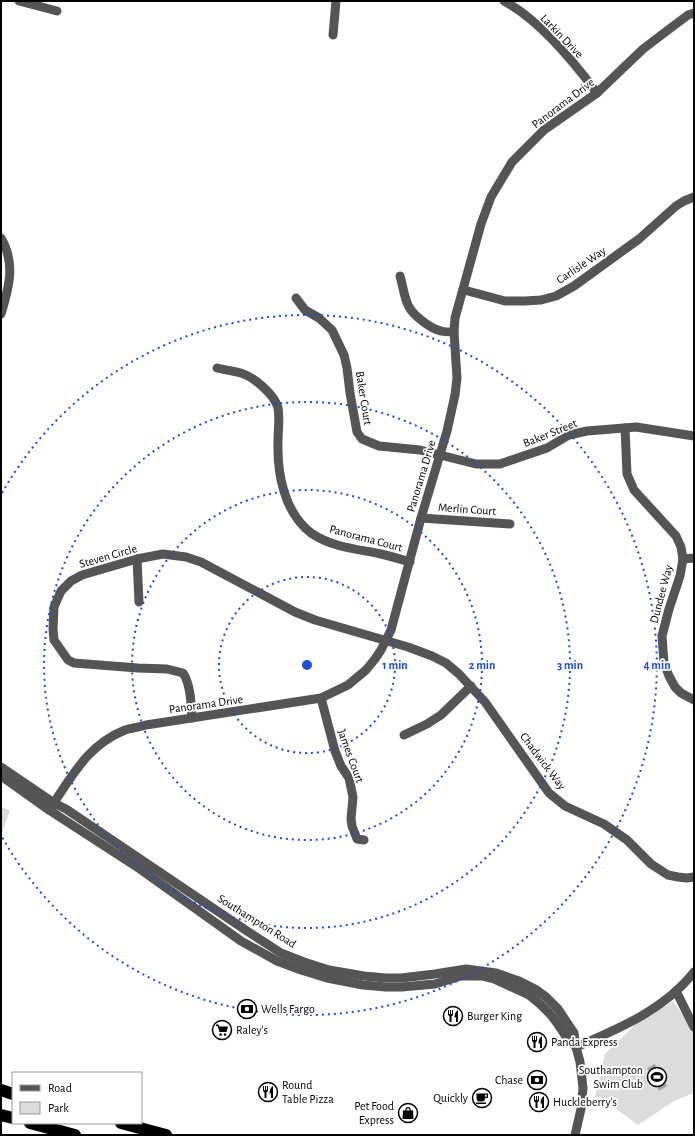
<svg xmlns="http://www.w3.org/2000/svg" width="695" height="1136" font-family="'Alegreya Sans',sans-serif">
	<rect width="100%" height="100%" fill="#fff"/>
	<g fill="#dcdcdc">
		<polygon points="1,807 10,810 1,836"/>
		<polygon points="673,1001 691,1027 694,1034 694,1093 674,1101 638,1125 600,1097 595,1097 605,1054 635,1025"/>
	</g>
	<polygon fill="#a3a3a3" points="655,1064 667,1086 659,1091 647,1068"/>
	<g fill="none" stroke-linecap="round" stroke-linejoin="round">
		<g stroke="#555" stroke-width="9">
			<polyline points="19,1 57,11"/>
			<path d="M504,1C538,19 574,62 597,93"/>
			<polyline points="333,35 336,1"/>
			<path d="M1,238C16,264 9,287 1,314"/>
			<path d="M400,276C403,286 404,298 409,307C414,316 431,329 441,331C445,332 450,332 454,332"/>
			<polyline points="464,290 505,301 525,301 541,300 556,296 574,286 639,239 676,206 684,201 694,197"/>
			<polyline points="296,298 305,310 319,318 332,330 344,355 347,368 350,393 357,432 362,439 379,446 420,450 476,464 500,464 547,448 569,435 587,431 636,427 694,436"/>
			<path d="M217,368C225,370 234,371 241,373C254,377 275,395 278,408C280,418 278,431 278,441C277,474 284,512 311,533C331,547 357,549 381,554C390,556 400,559 410,562"/>
			<polyline points="625,428 627,474 634,490 676,536 681,547 683,559 680,576 669,609 662,636 664,663 669,676 675,687 681,693 694,700"/>
			<polyline points="421,518 510,524"/>
			<polyline points="137,559 139,602"/>
			<polyline points="683,559 694,558"/>
			<polyline points="321,698 335,751 341,766 349,778 353,797 351,819 352,826 357,839 364,840"/>
			<path d="M192,718C191,705 191,685 183,673L167,669L138,668L74,663L68,660L54,640L53,629L54,607L61,591L71,581L82,575L137,559L163,554L186,557L201,562L295,612L315,620L408,647L432,656L446,663L459,674L485,702L549,793L565,806L604,824L627,840L651,864L668,875L678,877L687,878L694,877"/>
			<polyline points="404,735 427,724 441,715 471,686"/>
			<polyline points="1,767 54,803 66,809 247,931 281,953 304,962 329,970 364,976 386,978 401,978 435,974 466,969 496,973 519,981 535,989 546,997 558,1009 574,1033 576,1047 580,1062 583,1088 581,1109 575,1135"/>
			<polyline points="1,776 49,810 140,869 241,941 277,961 301,970 327,978 363,985 386,987 402,987 435,984 461,976 482,976 494,979 529,995 540,1004 551,1015 557,1023 567,1038 576,1047"/>
			<path d="M49,810C71,778 87,745 125,730C132,728 140,727 146,725L321,698L348,685L366,670L375,659L381,650L391,630L421,518L447,431L455,395L457,378L454,332L455,318L481,224L491,197L512,162L544,130L597,93L643,49L668,30L688,15L694,13"/>
			<polyline points="676,991 694,1027"/>
			<path d="M576,1047C618,1029 664,1010 694,972"/>
		</g>
		<g stroke="#000" stroke-width="12">
			<polyline points="1,1090 13,1094"/>
			<polyline points="1,1115 13,1118"/>
			<polyline points="30,1123 75,1135"/>
			<polyline points="121,1123 166,1135"/>
		</g>
	</g>
	<g fill="none" stroke="#1d4ed8" stroke-width="2" stroke-dasharray="2 4">
		<circle cx="307" cy="665" r="88"/>
		<circle cx="307" cy="665" r="175"/>
		<circle cx="307" cy="665" r="263"/>
		<path d="M2 493A350 350 0 1 1 2 837"/>
	</g>
	<defs>
		<g id="bank-ring" transform="scale(1)"><circle r="9.5" fill="#fff" stroke="#000" stroke-width="1.5"/><path d="M-6-4H6V4H-6ZM0-2.3a2.3 2.3 0 1 0 0 4.6a2.3 2.3 0 1 0 0-4.6Z" fill="#000"/></g>
		<g id="restaurant-ring" transform="scale(1)"><circle r="9.5" fill="#fff" stroke="#000" stroke-width="1.5"/><path d="M-5-6h1v4h1v-4h1v4h1v-4h1v5L-1.5 .5V6h-2V.5L-5-1ZM5-6V6H3V1.5H1.5Q1.5-4 5-6Z" fill="#000"/></g>
		<g id="supermarket-ring" transform="scale(1)"><circle r="9.5" fill="#fff" stroke="#000" stroke-width="1.5"/><path d="M-6-5.5h2.5l.6 2H6L4.5 2H-2.5L-4.4-4H-6ZM-1.5 3.2a1.3 1.3 0 1 0 .1 0ZM3 3.2a1.3 1.3 0 1 0 .1 0Z" fill="#000"/></g>
		<g id="stadium-ring" transform="scale(1)"><circle r="9.5" fill="#fff" stroke="#000" stroke-width="1.5"/><path d="M0-5a6.5 5 0 1 0 0 10a6.5 5 0 1 0 0-10ZM-3.5-1.8h7v3.6h-7Z" fill="#000"/></g>
		<g id="cafe-ring" transform="scale(1)"><circle r="9.5" fill="#fff" stroke="#000" stroke-width="1.5"/><path d="M-5.5-4.5H6V0H3Q3 3.5 0 3.5H-2.5Q-5.5 3.5-5.5 0ZM3-3.2v2h1.7v-2ZM-6 4.5H4V6H-6Z" fill="#000"/></g>
		<g id="shop-ring" transform="scale(1)"><circle r="9.5" fill="#fff" stroke="#000" stroke-width="1.5"/><path d="M-5-2.5h2.3a2.7 3.5 0 0 1 5.4 0H5L5.5 6h-11ZM-1.5-2.5h3a1.5 2.3 0 0 0-3 0Z" fill="#000"/></g>
	</defs>
	<g fill-rule="evenodd">
		<use href="#bank-ring" x="247" y="1009"/>
		<use href="#restaurant-ring" x="453" y="1016"/>
		<use href="#supermarket-ring" x="222" y="1030"/>
		<use href="#restaurant-ring" x="537" y="1042"/>
		<use href="#stadium-ring" x="657" y="1077"/>
		<use href="#bank-ring" x="537" y="1080"/>
		<use href="#restaurant-ring" x="268" y="1092"/>
		<use href="#cafe-ring" x="482" y="1098"/>
		<use href="#restaurant-ring" x="539" y="1102"/>
		<use href="#shop-ring" x="408" y="1113"/>
	</g>
	<g text-anchor="middle" stroke-width="3.5" stroke-linejoin="round" paint-order="stroke">
		<g font-size="12" fill="#000" stroke="#fff">
			<text transform="translate(562 36) rotate(46)" y="4">Larkin Drive</text>
			<text transform="translate(563 103) rotate(-37)" y="4">Panorama Drive</text>
			<text transform="translate(581 265) rotate(-34)" y="4">Carlisle Way</text>
			<text transform="translate(364 398) rotate(81)" y="4">Baker Court</text>
			<text transform="translate(550 433) rotate(-22)" y="4">Baker Street</text>
			<text transform="translate(421 476) rotate(-73)" y="4">Panorama Drive</text>
			<text transform="translate(467 509) rotate(4)" y="4">Merlin Court</text>
			<text transform="translate(366 538) rotate(15)" y="4">Panorama Court</text>
			<text transform="translate(108 556) rotate(-16)" y="4">Steven Circle</text>
			<text transform="translate(661 594) rotate(-75)" y="4">Dundee Way</text>
			<text transform="translate(206 704) rotate(-8)" y="4">Panorama Drive</text>
			<text transform="translate(351 756) rotate(70)" y="4">James Court</text>
			<text transform="translate(543 761) rotate(53)" y="4">Chadwick Way</text>
			<text transform="translate(257 921) rotate(32)" y="4">Southampton Road</text>
		</g>
		<g font-size="12" fill="#000" stroke="#fff" text-anchor="start">
			<text x="261" y="1013">Wells Fargo</text>
			<text x="467" y="1020">Burger King</text>
			<text x="236" y="1034">Raley's</text>
			<text x="551" y="1046">Panda Express</text>
			<text x="643" y="1074" text-anchor="end">Southampton<tspan x="643" dy="14">Swim Club</tspan></text>
			<text x="523" y="1084" text-anchor="end">Chase</text>
			<text x="282" y="1089">Round<tspan x="282" dy="14">Table Pizza</tspan></text>
			<text x="468" y="1102" text-anchor="end">Quickly</text>
			<text x="553" y="1106">Huckleberry's</text>
			<text x="394" y="1110" text-anchor="end">Pet Food<tspan x="394" dy="14">Express</tspan></text>
		</g>
	</g>
	<circle cx="307" cy="665" r="6" fill="#1d4ed8" stroke="#fff" stroke-width="2"/>
	<g font-size="12" text-anchor="middle" font-weight="bold" fill="#1d4ed8" stroke="#fff" stroke-width="3.5" stroke-linejoin="round" paint-order="stroke">
		<text x="395" y="669">1 min</text>
		<text x="482" y="669">2 min</text>
		<text x="570" y="669">3 min</text>
		<text x="657" y="669">4 min</text>
	</g>
	<rect width="695" height="1136" fill="none" stroke="#000000" stroke-width="4"/>
	<rect x="12" y="1072" width="130" height="52" fill="#ffffff" stroke="#999999"/>
	<rect x="20" y="1085" width="20" height="6" fill="#555555" stroke="#999999"/>
	<text x="48" y="1092" font-size="12" fill="#000000">Road</text>
	<rect x="20" y="1102" width="20" height="12" fill="#dcdcdc" stroke="#999999"/>
	<text x="48" y="1112" font-size="12" fill="#000000">Park</text>
</svg>
